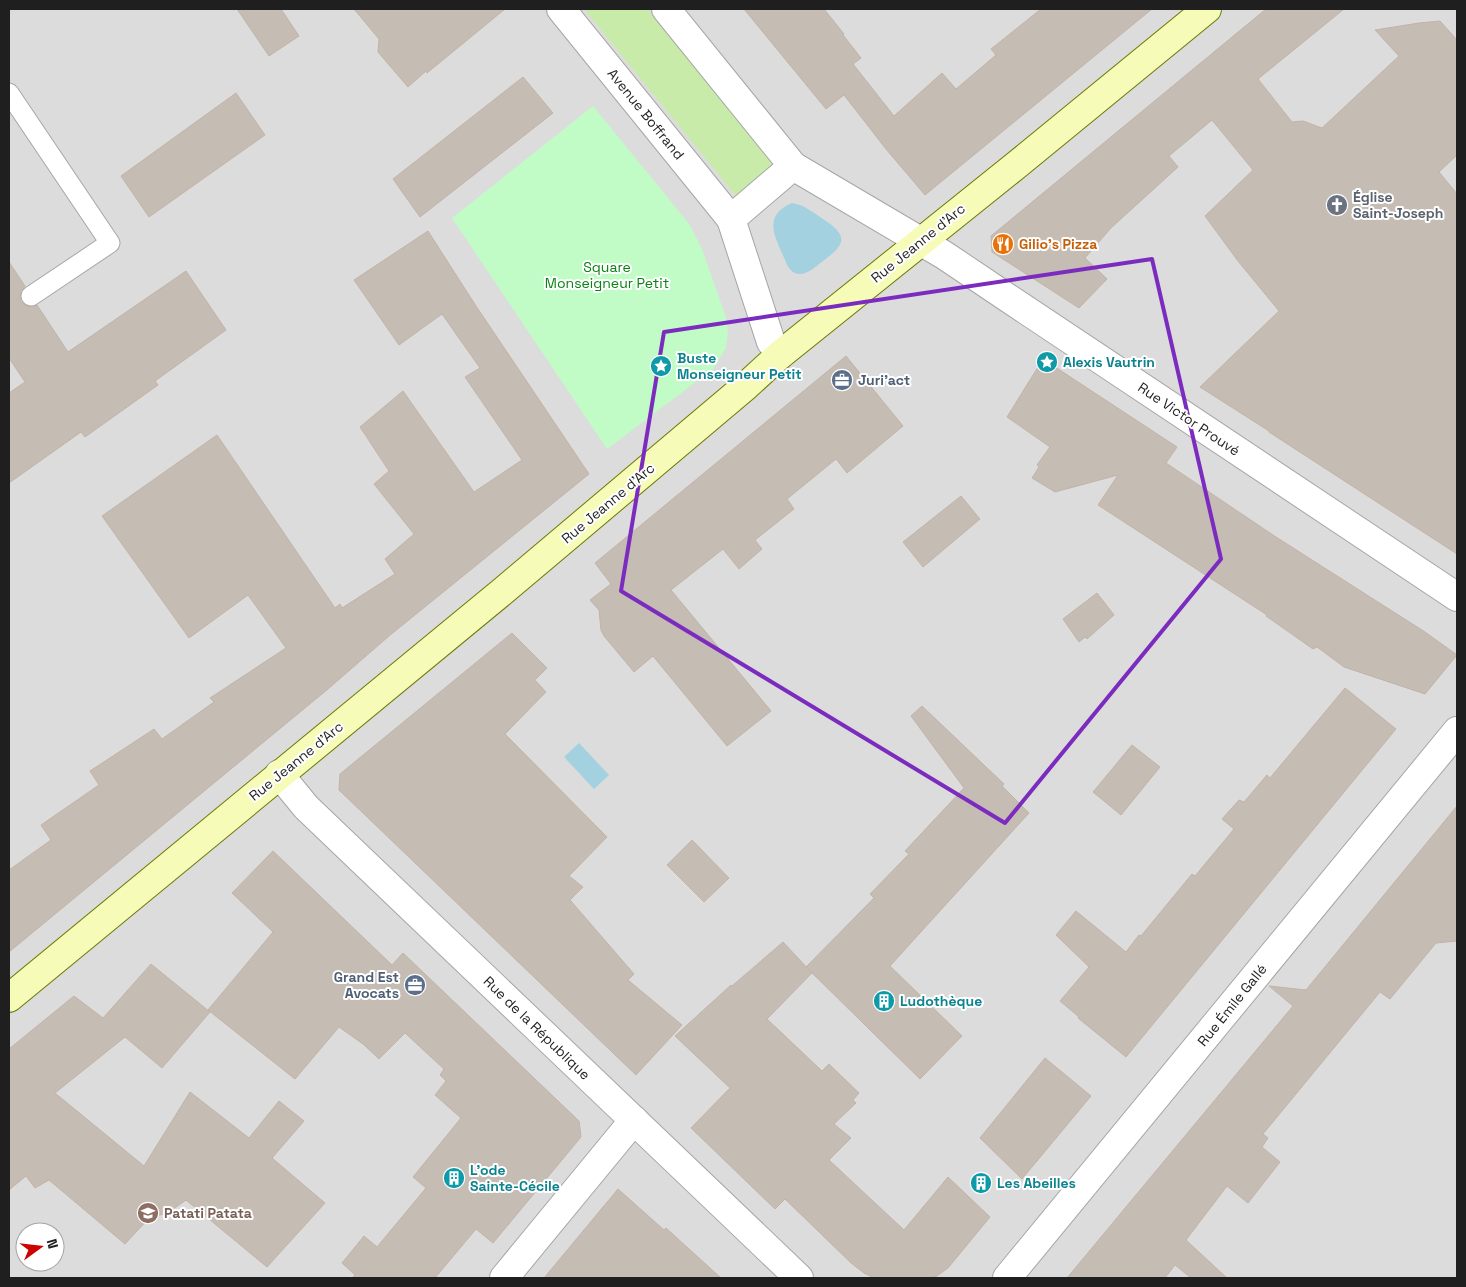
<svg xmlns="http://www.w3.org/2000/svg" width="1466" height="1287" font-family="'Space Grotesk',sans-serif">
	<rect width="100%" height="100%" fill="#f0ece5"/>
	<path fill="#dddcdc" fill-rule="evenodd" d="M9,9H1457V1278H9ZM25,1232H55V1262H25Z"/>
	<polygon fill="#c9eba9" points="584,9 647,9 778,170 740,201"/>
	<polygon fill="#c1fbc6" points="593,106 690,225 702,249 726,317 728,331 726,348 713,369 607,449 452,218"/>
	<g fill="#a4d1df">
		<path d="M792,203C804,205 813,212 823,219C849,236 846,244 823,261C816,266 809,274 799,274C794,274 790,270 787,265C778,241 759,217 792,203Z"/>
		<polygon points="579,743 609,775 594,789 564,757"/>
	</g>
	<g fill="#c5bcb4" stroke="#c2b3a7">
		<polygon points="237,9 281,9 299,36 269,56"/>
		<polygon points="354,9 505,9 427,73 426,71 408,87 378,52 379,39"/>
		<polygon points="744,9 824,9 844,34 843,35 861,58 853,64 894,116 942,73 956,89 996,55 991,49 1041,9 1152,9 925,195 886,149 844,95 826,109"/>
		<polygon points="1266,9 1344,9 1258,79 1292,122 1303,121 1322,128 1399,56 1375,30 1419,23 1440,21 1457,40 1457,155 1439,172 1457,194 1457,554 1269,432 1269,431 1200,387 1279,311 1238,261 1205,216 1253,170 1212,120 1169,156 1178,167 1111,228 1085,258 1107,279 1079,308 992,252 991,236"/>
		<polygon points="523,77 553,113 420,217 393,179"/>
		<polygon points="236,93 265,135 149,217 121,176"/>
		<polygon points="428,231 476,306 589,474 389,636 328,689 9,952 9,870 51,840 41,825 99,785 90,771 154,729 162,739 214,702 210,698 286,648 248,595 189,638 102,516 217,435 335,608 340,604 342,608 395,574 385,559 414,534 374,484 389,471 360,427 403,391 474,492 522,460 465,377 480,368 442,314 399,345 354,280"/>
		<polygon points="9,262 25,286 21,292 20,297 21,302 27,306 32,307 37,305 68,352 186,271 226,330 155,381 158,385 85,437 81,432 9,483 9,393 25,382 9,358"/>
		<polygon points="846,356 903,426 847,473 836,459 787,499 794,509 755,540 762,549 739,569 723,549 671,590 771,711 727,746 653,656 634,672 604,636 601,630 599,610 590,600 611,584 595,563"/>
		<polygon points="1043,359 1177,447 1166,463 1276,537 1425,632 1457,655 1425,694 1344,667 1317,647 1313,649 1266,616 1267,615 1098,505 1118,475 1055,492 1032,478 1039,467 1037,465 1050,447 1007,417"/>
		<polygon points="961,496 980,519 923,567 903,542"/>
		<polygon points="1097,593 1114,615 1087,639 1085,637 1079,642 1063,619"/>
		<polygon points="512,633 547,668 535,680 546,692 505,734 607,837 569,876 583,887 570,900 634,974 628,980 682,1025 636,1075 339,790 340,774"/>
		<polygon points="1345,688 1396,729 1126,1057 1078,1018 1079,1017 1060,1001 1089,967 1056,935 1076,911 1126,952 1139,935 1141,936 1192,874 1195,876 1234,829 1222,819 1239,800 1244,802 1267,775 1270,778"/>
		<polygon points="922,706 1004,784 1002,786 1029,813 890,966 962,1036 920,1079 806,967 874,898 870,894 909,854 905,851 964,788 911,716"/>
		<polygon points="1132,745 1160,767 1121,815 1093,792"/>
		<polygon points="1457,806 1457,941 1436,943 1390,999 1380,992 1263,1134 1268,1138 1262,1147 1280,1162 1248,1203 1227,1186 1186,1240 1227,1278 1191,1278 1175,1265 1165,1278 1067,1278 1293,1006 1269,986 1306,990"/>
		<polygon points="692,840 729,878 704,902 667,865"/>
		<polygon points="273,851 392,965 403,953 579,1121 581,1137 493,1243 476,1229 435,1278 352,1278 355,1275 342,1263 364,1236 377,1247 426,1188 413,1177 461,1118 435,1095 446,1081 440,1075 444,1069 405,1033 379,1059 363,1044 339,1027 295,1079 208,1010 273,932 232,893"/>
		<polygon points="783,942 812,973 767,1019 822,1071 829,1064 859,1093 853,1100 856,1103 834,1124 851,1138 829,1160 904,1230 948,1177 990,1217 948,1268 937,1276 929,1278 874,1278 864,1273 851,1263 785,1199 775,1209 691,1128 730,1088 675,1036 731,985 732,986"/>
		<polygon points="151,964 210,1012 162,1068 125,1037 55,1093 144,1166 190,1092 249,1138 279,1101 304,1121 272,1158 325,1203 267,1267 186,1200 166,1214 151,1216 125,1244 49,1180 35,1188 26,1176 9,1190 9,1049 74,996 103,1018"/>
		<polygon points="1045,1058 1091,1096 1022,1179 980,1138"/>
		<polygon points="618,1189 664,1230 666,1228 721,1278 544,1278"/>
	</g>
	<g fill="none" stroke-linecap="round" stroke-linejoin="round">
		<g stroke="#a6a6a6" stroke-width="21">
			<polyline id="lane" points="9,93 110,243 31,296"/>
		</g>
		<g stroke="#a6a6a6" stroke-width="30">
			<g id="street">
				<polyline points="561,9 731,219 771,342 781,354"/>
				<polyline points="666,9 793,166 944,255 1008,298 1457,597"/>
				<polyline points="731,219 793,166"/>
				<polyline points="279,774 306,807 330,830 799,1278"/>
				<polyline points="504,1278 634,1120"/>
				<polyline points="1007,1278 1457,731"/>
			</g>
		</g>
		<g stroke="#6b7902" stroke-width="30">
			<polyline id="secondary" points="9,998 503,591 746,386 781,354 1014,167 1207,9"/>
		</g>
		<use href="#lane" stroke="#fff" stroke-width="19"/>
		<use href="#street" stroke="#fff" stroke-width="28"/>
		<use href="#secondary" stroke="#f7fbb8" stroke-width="28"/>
	</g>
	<path fill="none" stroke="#7b2cbf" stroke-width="4" stroke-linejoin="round" d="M1152,259L1221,559L1005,823L621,591L664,332Z"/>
	<defs>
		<g id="church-disc" transform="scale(1.125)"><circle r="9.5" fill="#6b7280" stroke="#fff"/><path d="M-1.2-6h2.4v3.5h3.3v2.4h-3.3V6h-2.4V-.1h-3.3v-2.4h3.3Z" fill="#fff"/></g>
		<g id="restaurant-disc" transform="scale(1.125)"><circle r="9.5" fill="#e8710a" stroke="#fff"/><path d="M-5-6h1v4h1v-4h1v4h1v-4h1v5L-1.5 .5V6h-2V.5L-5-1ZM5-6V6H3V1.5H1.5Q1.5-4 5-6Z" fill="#fff"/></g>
		<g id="sight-disc" transform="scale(1.125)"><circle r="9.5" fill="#0f9aa8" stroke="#fff"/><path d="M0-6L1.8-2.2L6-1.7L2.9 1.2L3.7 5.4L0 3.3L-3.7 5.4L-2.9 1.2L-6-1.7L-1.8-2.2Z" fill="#fff"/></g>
		<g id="office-disc" transform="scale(1.125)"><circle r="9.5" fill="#5c6f8a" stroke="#fff"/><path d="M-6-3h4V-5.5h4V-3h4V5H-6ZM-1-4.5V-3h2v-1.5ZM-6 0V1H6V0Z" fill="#fff"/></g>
		<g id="building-disc" transform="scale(1.125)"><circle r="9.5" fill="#0f9aa8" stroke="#fff"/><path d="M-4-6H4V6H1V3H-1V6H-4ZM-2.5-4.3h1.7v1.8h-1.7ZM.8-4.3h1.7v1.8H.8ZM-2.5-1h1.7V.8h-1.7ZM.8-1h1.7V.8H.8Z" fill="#fff"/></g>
		<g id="school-disc" transform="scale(1.125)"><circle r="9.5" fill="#8d6e63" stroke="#fff"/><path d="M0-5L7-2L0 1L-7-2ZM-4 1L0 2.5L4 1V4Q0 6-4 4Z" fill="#fff"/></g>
	</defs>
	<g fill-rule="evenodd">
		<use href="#church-disc" x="1337" y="205"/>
		<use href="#restaurant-disc" x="1003" y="244"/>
		<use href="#sight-disc" x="1047" y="362"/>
		<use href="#sight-disc" x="661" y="366"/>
		<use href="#office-disc" x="842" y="380"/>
		<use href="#office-disc" x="415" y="985"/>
		<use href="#building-disc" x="884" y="1001"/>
		<use href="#building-disc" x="454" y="1178"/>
		<use href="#building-disc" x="981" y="1183"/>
		<use href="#school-disc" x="148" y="1213"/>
	</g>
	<g text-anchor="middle" stroke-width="4" stroke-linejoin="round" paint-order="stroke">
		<g font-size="14" fill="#1f1f1f" stroke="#fff">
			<text transform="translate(646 114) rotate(51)" y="5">Avenue Boffrand</text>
			<text transform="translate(918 243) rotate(-39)" y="5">Rue Jeanne d'Arc</text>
			<text transform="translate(1189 419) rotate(34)" y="5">Rue Victor Prouvé</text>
			<text transform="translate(608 503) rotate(-40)" y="5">Rue Jeanne d'Arc</text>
			<text transform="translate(296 761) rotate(-39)" y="5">Rue Jeanne d'Arc</text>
			<text transform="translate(1232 1005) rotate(-51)" y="5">Rue Émile Gallé</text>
			<text transform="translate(537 1028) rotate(44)" y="5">Rue de la République</text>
		</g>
		<g font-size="14" font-weight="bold" fill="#5b616d" stroke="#fff" text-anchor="start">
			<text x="1353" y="202">Église<tspan x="1353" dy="16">Saint-Joseph</tspan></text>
		</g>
		<g font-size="14" font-weight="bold" fill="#c56008" stroke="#fff" text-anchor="start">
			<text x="1019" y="249">Gilio's Pizza</text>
		</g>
		<g font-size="14" fill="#098114" stroke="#fff">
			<text x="607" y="272">Square<tspan x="607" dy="16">Monseigneur Petit</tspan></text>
		</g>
		<g font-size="14" font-weight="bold" fill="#0d838f" stroke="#fff" text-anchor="start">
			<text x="677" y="363">Buste<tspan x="677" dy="16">Monseigneur Petit</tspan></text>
			<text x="1063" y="367">Alexis Vautrin</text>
			<text x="900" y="1006">Ludothèque</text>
			<text x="470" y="1175">L'ode<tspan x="470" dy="16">Sainte-Cécile</tspan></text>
			<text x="997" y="1188">Les Abeilles</text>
		</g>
		<g font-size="14" font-weight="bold" fill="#4e5e75" stroke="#fff" text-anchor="start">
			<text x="858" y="385">Juri'act</text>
			<text x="399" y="982" text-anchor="end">Grand Est<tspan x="399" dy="16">Avocats</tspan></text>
		</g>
		<g font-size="14" font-weight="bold" fill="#785e54" stroke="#fff" text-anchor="start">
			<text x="164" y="1218">Patati Patata</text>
		</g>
	</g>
	<rect width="1466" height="1287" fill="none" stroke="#1f1f1f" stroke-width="20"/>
	<g transform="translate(40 1247) rotate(75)"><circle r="24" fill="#ffffff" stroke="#a5a5a5"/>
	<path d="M0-4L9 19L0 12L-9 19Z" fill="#ce0300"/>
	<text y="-8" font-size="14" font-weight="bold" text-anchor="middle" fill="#1f1f1f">N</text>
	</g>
</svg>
